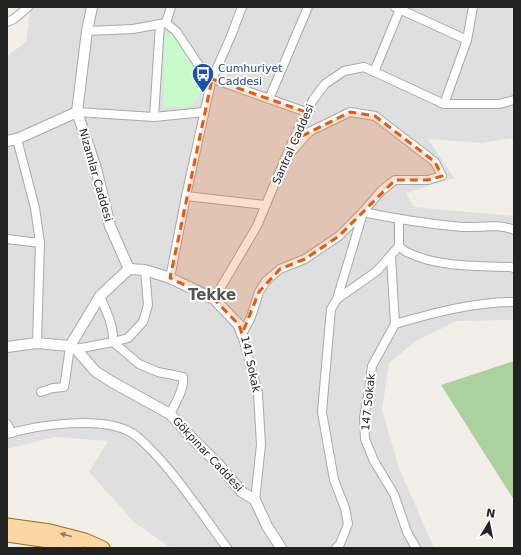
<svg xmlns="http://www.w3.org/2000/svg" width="521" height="555" font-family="'DejaVu Sans',sans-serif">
	<rect width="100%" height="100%" fill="#f2efe9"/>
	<polygon fill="#e0dfdf" points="31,7 514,7 514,138 481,143 428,139 454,178 406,193 414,207 514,216 514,320 457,321 416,341 389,363 382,410 399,468 434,548 207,548 205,546 202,548 171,548 135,523 89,472 108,441 55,437 7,449 7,56 26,42"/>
	<polygon fill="#add19e" points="514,361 514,500 441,385"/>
	<polygon fill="#c8facc" points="165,32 174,35 205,85 199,97 193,105 184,107 163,107"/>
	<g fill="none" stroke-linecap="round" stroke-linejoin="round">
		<g stroke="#a9a9a9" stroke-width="10">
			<g id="minor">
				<polyline points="395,7 467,40"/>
				<polyline points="7,22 14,19 28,7"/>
				<polyline points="166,23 176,31 200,67 208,77 306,112"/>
				<polyline points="166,23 171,7"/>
				<polyline points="87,31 133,29 166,23"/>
				<polyline points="374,72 400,9"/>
				<polyline points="269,99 308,7"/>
				<polyline points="444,104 467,40 473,7"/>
				<polyline points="77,112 154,117 204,112"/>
				<polyline points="154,117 160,24"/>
				<polyline points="17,139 35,208 40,243 37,343"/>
				<polyline points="186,196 265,205"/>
				<path d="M363,212C396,219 429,224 462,227C479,228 498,223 514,230"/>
				<polyline points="7,239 40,243"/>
				<path d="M399,246C402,249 406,252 409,253C437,267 479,266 510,267L514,268"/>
				<polyline points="391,257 395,324"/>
				<polyline points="170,278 186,196 208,96 212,79 231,36 242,7"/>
				<path d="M100,296C106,311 114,326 113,342"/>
				<polyline points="214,299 257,226 285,159 299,127 313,100 325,84 344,71 364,67 444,104 499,104 514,100"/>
				<polyline points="337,299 377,271 399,246 399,219"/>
				<path d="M113,342L139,364L158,372L183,377C185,388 175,404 170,414"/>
				<polyline points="76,349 113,342 128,338 143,322 148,305 145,270"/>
				<polyline points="41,392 53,388 64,387 66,375 70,346"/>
				<polyline points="7,424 12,433"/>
				<path d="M7,434C38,425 103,415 132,433C142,439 149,448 157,456C183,484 204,517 227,548"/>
				<polyline points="255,500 261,445 258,393 242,334 251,317 259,292 266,281 280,269 305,259 339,236 363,212 381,191 395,180 428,180 442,176 435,162 375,116 350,112 309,132 285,159"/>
				<polyline points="336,548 340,544 348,524 345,508 334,480 322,412 331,309 337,299 363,213"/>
				<path d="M416,548L407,532L394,494L374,461L365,439L364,418L369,390L372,366L395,324C433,313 474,302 514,302"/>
			</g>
		</g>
		<g stroke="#a9a9a9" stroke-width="12">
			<g id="tertiary">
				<polyline points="92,7 87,31 77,112 96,168 110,226 129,269"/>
				<polyline points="7,141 17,139 77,112"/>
				<polyline points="70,346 100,296 129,269 145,270 170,278 214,299 239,325 242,334"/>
				<polyline points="7,347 37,343 70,346 76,349 95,371 112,382 170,414 192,438 219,465 242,492 255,500 267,526 281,548"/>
			</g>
		</g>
		<g stroke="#a06b00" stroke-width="15">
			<g id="primary">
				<polyline points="7,525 50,531 85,540 103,548"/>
				<polyline points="7,535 49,541 77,548"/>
			</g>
		</g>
		<use href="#minor" stroke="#fff" stroke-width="8"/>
		<use href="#tertiary" stroke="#fff" stroke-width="10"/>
		<use href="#primary" stroke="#fcd6a4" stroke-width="13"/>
	</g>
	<defs><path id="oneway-solid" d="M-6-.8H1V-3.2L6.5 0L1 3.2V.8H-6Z"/></defs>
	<use fill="#8f7c63" href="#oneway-solid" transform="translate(66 535) rotate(-165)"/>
	<path fill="#e8590c" fill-opacity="0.2" stroke="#e8590c" stroke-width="3" stroke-dasharray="8 5" stroke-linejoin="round" d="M212,79L306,112L292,141L350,112L375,116L435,162L442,176L428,180H395L339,236L305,259L280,269L259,292L242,334L239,325L214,299L170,278Z"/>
	<defs>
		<g id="bus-pin" transform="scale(1.15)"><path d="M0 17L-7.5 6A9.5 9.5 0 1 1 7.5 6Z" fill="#1a4fb4" stroke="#fff"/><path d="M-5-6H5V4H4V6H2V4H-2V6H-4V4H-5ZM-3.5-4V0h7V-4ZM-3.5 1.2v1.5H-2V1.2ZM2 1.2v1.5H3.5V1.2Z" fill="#fff"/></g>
	</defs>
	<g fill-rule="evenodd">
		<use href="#bus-pin" x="203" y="74"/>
	</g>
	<g text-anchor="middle" stroke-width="4" stroke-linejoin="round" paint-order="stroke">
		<g font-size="11" fill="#164399" stroke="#fff" text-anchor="start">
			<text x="218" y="72">Cumhuriyet<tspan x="218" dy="13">Caddesi</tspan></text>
		</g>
		<g font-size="11" fill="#222" stroke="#fff">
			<text transform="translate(293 144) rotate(-66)" y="4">Santral Caddesi</text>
			<text transform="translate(96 175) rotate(74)" y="4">Nizamlar Caddesi</text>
			<text transform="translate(251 364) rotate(78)" y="4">141 Sokak</text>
			<text transform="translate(368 402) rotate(-84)" y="4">147 Sokak</text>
			<text transform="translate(208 454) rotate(47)" y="4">Gökpınar Caddesi</text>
		</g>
		<g font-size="15" font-weight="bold" fill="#555" stroke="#fff">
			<text x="212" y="300">Tekke</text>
		</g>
	</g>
	<rect width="521" height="555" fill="none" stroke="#222222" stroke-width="16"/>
	<g transform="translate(489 523) rotate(10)" stroke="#ffffff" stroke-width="3" paint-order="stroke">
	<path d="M0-3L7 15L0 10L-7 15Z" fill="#222222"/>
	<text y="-6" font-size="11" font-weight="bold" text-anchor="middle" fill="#222222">N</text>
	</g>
</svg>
